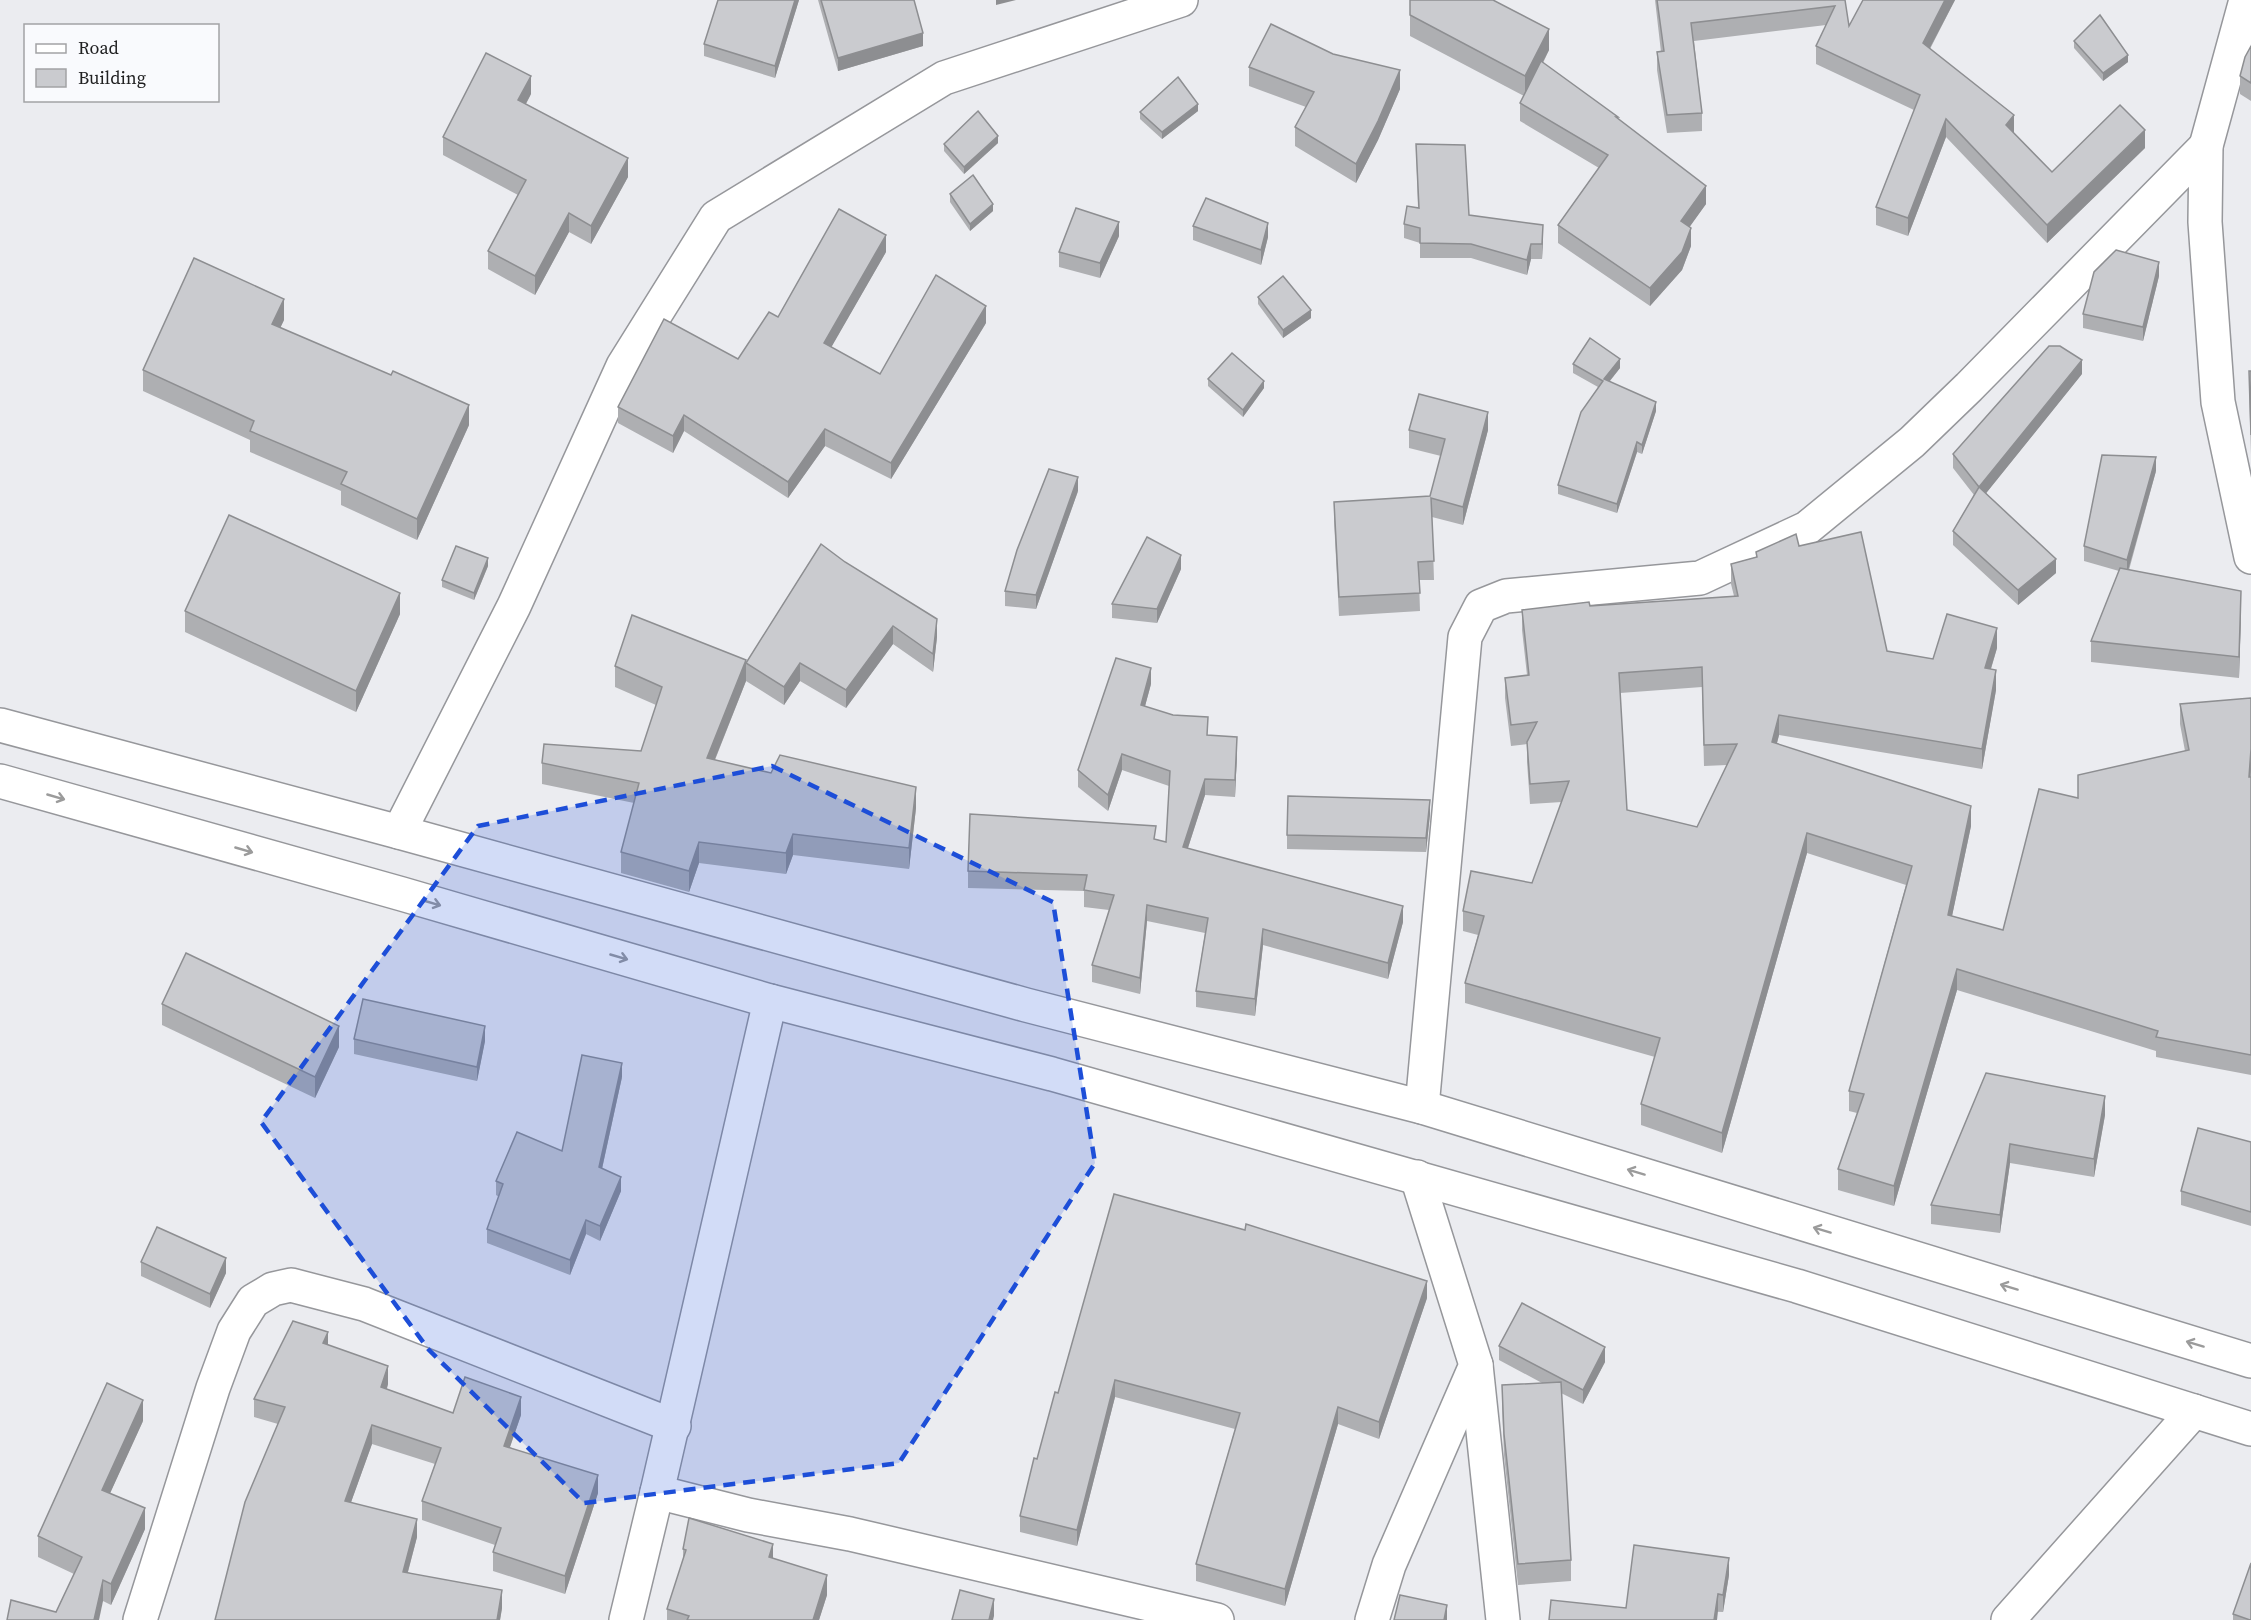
<svg xmlns="http://www.w3.org/2000/svg" width="2251" height="1620" font-family="'Source Serif 4',serif">
	<rect width="100%" height="100%" fill="#ebecf0"/>
	<g fill="none" stroke-linecap="round" stroke-linejoin="round">
		<g stroke="#96979b" stroke-width="36">
			<g id="street">
				<polyline points="399,832 514,606 623,366 716,217 944,78 1181,0"/>
				<polyline points="770,1001 657,1492 748,1515 850,1534 1217,1620"/>
				<polyline points="1422,1107 1465,637 1481,606 1506,596 1700,578 1807,528 1912,442 1969,387 2206,146"/>
				<polyline points="1476,1365 1503,1620"/>
				<polyline points="140,1620 213,1388 234,1331 253,1301 273,1289 291,1285 364,1304 674,1426"/>
				<polyline points="626,1620 657,1492"/>
				<polyline points="1372,1620 1389,1565 1476,1365 1417,1177"/>
				<polyline points="2008,1620 2194,1411"/>
			</g>
		</g>
		<g stroke="#96979b" stroke-width="36">
			<g id="secondary">
				<polyline points="2246,0 2206,146 2205,222 2218,402 2251,557"/>
				<polyline points="0,725 399,832 1026,1005 1422,1107 2251,1361"/>
				<polyline points="0,781 402,894 770,1001 1052,1074 1797,1286 2251,1429"/>
			</g>
		</g>
		<use href="#street" stroke="#fff" stroke-width="33"/>
		<use href="#secondary" stroke="#fff" stroke-width="33"/>
	</g>
	<g fill="#aeafb2" fill-rule="evenodd">
		<polygon points="718,0 799,0 775,78 704,56 704,44"/>
		<polygon points="818,0 914,0 923,46 838,71"/>
		<polygon points="1410,0 1549,50 1543,63 1618,117 1618,119 1706,204 1689,227 1691,246 1682,270 1650,306 1558,243 1558,225 1599,168 1520,121 1520,103 1524,96 1410,36"/>
		<polygon points="1655,0 1845,0 1849,26 1863,0 1955,0 1930,49 2052,172 2145,148 2047,243 1946,137 1908,236 1876,225 1876,207 1914,110 1816,64 1816,46 1826,25 1694,41 1702,113 1702,131 1667,133 1657,70 1657,52 1661,52"/>
		<polygon points="2074,41 2128,62 2103,81 2074,48"/>
		<polygon points="2251,46 2251,101 2240,94 2240,76"/>
		<polygon points="1249,67 1400,89 1378,140 1356,183 1295,146 1295,127 1306,107 1249,86"/>
		<polygon points="531,94 526,104 628,177 591,244 569,232 535,295 488,269 488,251 518,195 443,155 443,137"/>
		<polygon points="1198,111 1162,139 1140,119 1140,112"/>
		<polygon points="998,143 964,174 944,151 944,144"/>
		<polygon points="1416,144 1469,215 1543,239 1542,259 1531,259 1527,275 1471,258 1420,258 1420,243 1404,238 1404,224 1418,208"/>
		<polygon points="950,194 993,211 970,231 950,202"/>
		<polygon points="1193,226 1268,237 1261,265 1193,240"/>
		<polygon points="1119,236 1100,278 1059,267 1059,252"/>
		<polygon points="886,252 831,347 880,374 986,323 891,479 825,446 788,498 684,431 673,453 618,423 618,407 738,359 778,317"/>
		<polygon points="2159,276 2143,341 2083,328 2083,314"/>
		<polygon points="1258,297 1311,318 1283,338 1258,304"/>
		<polygon points="284,320 280,328 469,425 417,540 341,505 341,491 250,452 250,440 143,391 143,370"/>
		<polygon points="1573,364 1620,368 1610,381 1656,411 1642,454 1637,452 1617,513 1558,494 1558,485 1598,387 1573,373"/>
		<polygon points="2249,371 2251,371 2251,455 2249,391"/>
		<polygon points="2082,374 1986,493 2056,573 2018,605 1953,545 1953,531 1974,495 1953,468 1953,454"/>
		<polygon points="1208,379 1264,388 1243,417 1208,386"/>
		<polygon points="1409,430 1488,430 1463,525 1432,517 1434,580 1419,580 1420,611 1339,616 1334,520 1334,502 1430,496 1441,456 1409,448"/>
		<polygon points="2156,471 2129,570 2241,612 2239,678 2091,662 2091,641 2119,571 2084,561 2084,546"/>
		<polygon points="1078,491 1036,609 1005,606 1005,591"/>
		<polygon points="821,544 937,637 933,672 893,644 846,708 800,681 784,705 746,681 715,760 916,808 909,869 793,855 786,874 699,863 689,892 621,873 621,852 634,803 542,784 542,763 641,751 656,705 615,687 615,666 746,663"/>
		<path d="M1799,546L1887,651L1933,659L1997,648L1991,669L1996,690L1982,769L1779,735L1777,743L1971,826L1952,916L2003,930L2078,798L2185,751L2180,724V704L2251,698V1075L2156,1057V1051L1957,990L1894,1206L1838,1190V1169L1857,1113L1849,1111V1091L1906,885L1807,853L1722,1153L1641,1125V1104L1655,1057L1465,1003V983L1478,935L1463,931V911L1532,883L1562,802L1530,804L1527,762V744L1511,746L1505,698V678L1527,675L1522,630V610L1590,606L1734,596L1731,584V564L1756,557V552ZM1702,687L1704,766L1727,765L1697,827L1627,810L1620,693Z"/>
		<polygon points="488,566 474,600 442,587 442,580"/>
		<polygon points="1181,569 1157,623 1112,618 1112,604"/>
		<polygon points="185,611 400,614 356,712 185,632"/>
		<polygon points="1151,684 1145,706 1208,735 1237,753 1235,797 1205,795 1188,848 1403,922 1388,979 1263,945 1255,1016 1196,1007 1196,991 1205,933 1147,921 1140,994 1092,982 1092,965 1109,910 1084,907 1084,891 968,888 968,871 1156,839 1166,842 1169,786 1122,770 1108,811 1078,787 1078,770"/>
		<polygon points="1430,814 1426,852 1287,849 1287,835"/>
		<polygon points="162,1004 339,1047 315,1098 162,1025"/>
		<polygon points="354,1039 485,1041 477,1081 354,1054"/>
		<polygon points="1986,1073 2105,1115 2094,1177 2010,1163 2000,1233 1931,1224 1931,1205"/>
		<polygon points="622,1077 602,1169 621,1191 600,1241 586,1234 570,1275 487,1243 487,1229 499,1197 496,1195 496,1181 562,1151"/>
		<polygon points="2251,1142 2251,1226 2181,1205 2181,1191"/>
		<polygon points="141,1262 226,1273 210,1308 141,1276"/>
		<polygon points="1427,1298 1379,1439 1338,1424 1285,1606 1196,1581 1196,1564 1235,1429 1115,1397 1077,1546 1020,1532 1020,1516 1058,1393"/>
		<polygon points="328,1345 388,1384 387,1389 453,1413 521,1415 510,1447 598,1493 565,1594 493,1571 493,1552 495,1545 422,1520 422,1501 435,1464 372,1444 351,1502 417,1537 408,1572 502,1608 500,1620 215,1620 278,1424 254,1417 254,1399"/>
		<polygon points="1499,1346 1605,1362 1583,1404 1561,1393 1571,1560 1571,1581 1518,1585 1504,1455 1502,1406 1502,1385 1542,1383 1499,1360"/>
		<polygon points="143,1421 110,1493 145,1529 111,1605 103,1601 56,1612 74,1574 38,1557 38,1536"/>
		<polygon points="683,1549 773,1558 827,1595 819,1620 667,1620 667,1609 683,1560"/>
		<polygon points="1729,1575 1723,1612 1626,1608"/>
		<polygon points="2233,1614 2251,1620 2233,1620"/>
	</g>
	<g fill="#8d8e91">
		<polygon points="795,0 799,0 775,78 775,66"/>
		<polygon points="996,0 1016,0 996,5"/>
		<polygon points="1945,0 1955,0 1923,61 1923,43"/>
		<polygon points="1549,29 1549,50 1525,97 1525,76"/>
		<polygon points="923,33 923,46 838,71 838,58"/>
		<polygon points="2128,55 2128,62 2103,81 2103,73"/>
		<polygon points="1400,70 1400,89 1378,140 1356,183 1356,164"/>
		<polygon points="531,76 531,94 518,118 518,100"/>
		<polygon points="1198,104 1198,111 1162,139 1162,132"/>
		<polygon points="2014,115 2014,133 2006,125"/>
		<polygon points="1946,119 1946,137 1908,236 1908,218"/>
		<polygon points="2145,130 2145,148 2047,243 2047,225"/>
		<polygon points="998,136 998,143 964,174 964,167"/>
		<polygon points="628,158 628,177 591,244 591,226"/>
		<polygon points="1706,186 1706,204 1681,239 1681,221"/>
		<polygon points="993,204 993,211 970,231 970,224"/>
		<polygon points="569,213 569,232 535,295 535,276"/>
		<polygon points="1119,222 1119,236 1100,278 1100,263"/>
		<polygon points="1268,223 1268,237 1261,265 1261,250"/>
		<polygon points="1543,225 1543,239 1542,259 1542,244"/>
		<polygon points="1691,228 1691,246 1682,270 1650,306 1650,288"/>
		<polygon points="886,235 886,252 824,360 824,343"/>
		<polygon points="1531,244 1531,259 1527,275 1527,260"/>
		<polygon points="2159,262 2159,276 2143,341 2143,327"/>
		<polygon points="284,299 284,320 272,345 272,324"/>
		<polygon points="986,306 986,323 891,479 891,463"/>
		<polygon points="1311,310 1311,318 1283,338 1283,330"/>
		<polygon points="1620,359 1620,368 1604,388 1604,379"/>
		<polygon points="2082,360 2082,374 1979,502 1979,487"/>
		<polygon points="1264,381 1264,388 1243,417 1243,410"/>
		<polygon points="1656,402 1656,411 1642,454 1642,445"/>
		<polygon points="469,405 469,425 417,540 417,519"/>
		<polygon points="1488,412 1488,430 1463,525 1463,507"/>
		<polygon points="684,415 684,431 673,453 673,436"/>
		<polygon points="825,429 825,446 788,498 788,482"/>
		<polygon points="1637,442 1637,452 1617,513 1617,504"/>
		<polygon points="2156,457 2156,471 2127,574 2127,560"/>
		<polygon points="1078,477 1078,491 1036,609 1036,595"/>
		<polygon points="1181,555 1181,569 1157,623 1157,609"/>
		<polygon points="488,558 488,566 474,600 474,593"/>
		<polygon points="2056,559 2056,573 2018,605 2018,590"/>
		<polygon points="2241,591 2241,612 2239,678 2239,657"/>
		<polygon points="400,593 400,614 356,712 356,691"/>
		<polygon points="937,619 937,637 933,672 933,654"/>
		<polygon points="893,626 893,644 846,708 846,690"/>
		<polygon points="1997,628 1997,648 1985,688 1985,668"/>
		<polygon points="746,660 746,681 707,779 707,758"/>
		<polygon points="800,663 800,681 784,705 784,687"/>
		<polygon points="1151,668 1151,684 1141,721 1141,705"/>
		<polygon points="1996,670 1996,690 1982,769 1982,749"/>
		<polygon points="1779,715 1779,735 1772,762 1772,742"/>
		<polygon points="1237,737 1237,753 1235,797 1235,780"/>
		<polygon points="2251,749 2251,769 2249,798 2249,777"/>
		<polygon points="1122,754 1122,770 1108,811 1108,795"/>
		<polygon points="1205,779 1205,795 1183,863 1183,847"/>
		<polygon points="916,787 916,808 909,869 909,848"/>
		<polygon points="1430,800 1430,814 1426,852 1426,838"/>
		<polygon points="1971,806 1971,826 1948,935 1948,915"/>
		<polygon points="1807,833 1807,853 1722,1153 1722,1133"/>
		<polygon points="793,834 793,855 786,874 786,853"/>
		<polygon points="699,842 699,863 689,892 689,871"/>
		<polygon points="1147,905 1147,921 1140,994 1140,978"/>
		<polygon points="1403,906 1403,922 1388,979 1388,963"/>
		<polygon points="1263,929 1263,945 1255,1016 1255,999"/>
		<polygon points="1957,969 1957,990 1894,1206 1894,1186"/>
		<polygon points="339,1026 339,1047 315,1098 315,1077"/>
		<polygon points="485,1026 485,1041 477,1081 477,1067"/>
		<polygon points="622,1063 622,1077 599,1182 599,1167"/>
		<polygon points="2105,1096 2105,1115 2094,1177 2094,1159"/>
		<polygon points="2010,1144 2010,1163 2000,1233 2000,1215"/>
		<polygon points="621,1177 621,1191 600,1241 600,1226"/>
		<polygon points="586,1220 586,1234 570,1275 570,1260"/>
		<polygon points="226,1258 226,1273 210,1308 210,1294"/>
		<polygon points="1427,1281 1427,1298 1379,1439 1379,1422"/>
		<polygon points="328,1332 328,1350 323,1343"/>
		<polygon points="1605,1347 1605,1362 1583,1404 1583,1390"/>
		<polygon points="388,1366 388,1384 381,1406 381,1387"/>
		<polygon points="1115,1380 1115,1397 1077,1546 1077,1530"/>
		<polygon points="521,1397 521,1415 504,1464 504,1446"/>
		<polygon points="143,1400 143,1421 102,1511 102,1490"/>
		<polygon points="1338,1407 1338,1424 1285,1606 1285,1589"/>
		<polygon points="372,1425 372,1444 345,1519 345,1501"/>
		<polygon points="598,1475 598,1493 565,1594 565,1576"/>
		<polygon points="145,1508 145,1529 111,1605 111,1584"/>
		<polygon points="417,1519 417,1537 403,1590 403,1572"/>
		<polygon points="773,1544 773,1564 769,1557"/>
		<polygon points="1729,1558 1729,1575 1723,1612 1723,1595"/>
		<polygon points="827,1575 827,1595 819,1620 813,1620"/>
		<polygon points="103,1580 103,1601 99,1620 94,1620"/>
		<polygon points="502,1590 502,1608 500,1620 497,1620"/>
		<polygon points="1718,1594 1718,1611 1717,1620 1714,1620"/>
		<polygon points="994,1599 994,1616 993,1620 989,1620"/>
		<polygon points="1447,1605 1447,1620 1444,1620"/>
	</g>
	<g fill="#cacbcf" stroke="#8d8e91" stroke-width="1.5" fill-rule="evenodd">
		<polygon points="718,0 795,0 775,66 704,44"/>
		<polygon points="821,0 914,0 923,33 838,58"/>
		<polygon points="1410,0 1493,0 1549,29 1525,76 1410,15"/>
		<polygon points="1657,0 1845,0 1849,26 1863,0 1945,0 1923,43 2014,115 2006,125 2052,172 2120,105 2145,130 2047,225 1946,119 1908,218 1876,207 1920,95 1816,46 1835,6 1691,23 1702,113 1667,115 1657,52 1664,51"/>
		<polygon points="2100,15 2128,55 2103,73 2074,41"/>
		<polygon points="1271,24 1333,54 1400,70 1378,121 1356,164 1295,127 1314,92 1249,67"/>
		<polygon points="2251,46 2251,83 2240,76 2245,57"/>
		<polygon points="486,53 531,76 518,100 628,158 591,226 569,213 535,276 488,251 526,180 443,137"/>
		<polygon points="1541,61 1618,117 1616,117 1706,186 1681,221 1691,228 1682,252 1650,288 1558,225 1608,155 1520,103"/>
		<polygon points="1178,77 1198,104 1162,132 1140,112"/>
		<polygon points="978,111 998,136 964,167 944,144"/>
		<polygon points="1416,144 1465,145 1469,215 1543,225 1542,244 1531,244 1527,260 1471,244 1420,243 1420,228 1404,224 1407,206 1419,208"/>
		<polygon points="973,175 993,204 970,224 950,194"/>
		<polygon points="1206,198 1268,223 1261,250 1193,226"/>
		<polygon points="1076,208 1119,222 1100,263 1059,252"/>
		<polygon points="839,209 886,235 824,343 880,374 936,275 986,306 891,463 825,429 788,482 684,415 673,436 618,407 664,319 738,359 769,312 778,317"/>
		<polygon points="2116,250 2159,262 2143,327 2083,314 2094,272"/>
		<polygon points="194,258 284,299 272,324 391,375 393,371 469,405 417,519 341,484 347,472 250,431 254,421 143,370"/>
		<polygon points="1283,276 1311,310 1283,330 1258,297"/>
		<polygon points="1590,338 1620,359 1604,379 1656,402 1642,445 1637,442 1617,504 1558,485 1581,412 1603,381 1573,364"/>
		<polygon points="2049,346 2060,346 2082,360 1979,487 1953,454"/>
		<polygon points="1232,353 1264,381 1243,410 1208,379"/>
		<polygon points="2249,371 2251,371 2251,435"/>
		<polygon points="1419,394 1488,412 1463,507 1431,498 1434,561 1418,562 1420,593 1339,597 1334,502 1430,496 1445,439 1409,430"/>
		<polygon points="2102,455 2156,457 2127,560 2084,546"/>
		<polygon points="1049,469 1078,477 1036,595 1005,591 1017,550"/>
		<polygon points="1979,487 2056,559 2018,590 1953,531"/>
		<polygon points="229,515 400,593 356,691 185,611"/>
		<path d="M1861,532L1887,651L1933,659L1947,614L1997,628L1985,668L1996,670L1982,749L1779,715L1772,742L1971,806L1948,915L2003,930L2039,789L2078,798V775L2189,750L2180,704L2251,698V749L2249,777H2251V1055L2156,1037L2158,1031L1957,969L1894,1186L1838,1169L1864,1094L1849,1091L1912,866L1807,833L1722,1133L1641,1104L1660,1038L1465,983L1484,916L1463,911L1471,871L1532,883L1569,781L1530,784L1527,742L1537,722L1511,725L1505,678L1529,675L1522,610L1589,602L1590,606L1738,596L1731,564L1757,557L1756,552L1796,534L1799,546ZM1702,667L1704,745L1737,744L1697,827L1627,810L1619,673Z"/>
		<polygon points="1147,537 1181,555 1157,609 1112,604"/>
		<polygon points="821,544 845,562 937,619 933,654 893,626 846,690 800,663 784,687 746,663"/>
		<polygon points="456,546 488,558 474,593 442,580"/>
		<polygon points="2120,568 2241,591 2239,657 2091,641"/>
		<polygon points="632,615 746,660 707,758 771,773 780,755 916,787 909,848 793,834 786,853 699,842 689,871 621,852 639,783 542,763 544,744 641,751 662,687 615,666"/>
		<polygon points="1116,658 1151,668 1141,705 1173,715 1208,717 1207,735 1237,737 1235,780 1205,779 1183,847 1403,906 1388,963 1263,929 1255,999 1196,991 1208,918 1147,905 1140,978 1092,965 1114,895 1084,890 1087,875 968,871 970,814 1156,826 1154,839 1166,842 1170,771 1122,754 1108,795 1078,770"/>
		<polygon points="1288,796 1430,800 1426,838 1287,835"/>
		<polygon points="186,953 339,1026 315,1077 162,1004"/>
		<polygon points="363,999 485,1026 477,1067 354,1039"/>
		<polygon points="582,1055 622,1063 599,1167 621,1177 600,1226 586,1220 570,1260 487,1229 503,1184 496,1181 517,1132 562,1151"/>
		<polygon points="1986,1073 2105,1096 2094,1159 2010,1144 2000,1215 1931,1205"/>
		<polygon points="2198,1128 2251,1142 2251,1212 2181,1191"/>
		<polygon points="1114,1194 1245,1230 1246,1224 1427,1281 1379,1422 1338,1407 1285,1589 1196,1564 1240,1413 1115,1380 1077,1530 1020,1516 1034,1458 1037,1459 1055,1392 1058,1393"/>
		<polygon points="157,1227 226,1258 210,1294 141,1262"/>
		<polygon points="1522,1303 1605,1347 1583,1390 1499,1346"/>
		<polygon points="293,1321 328,1332 323,1343 388,1366 381,1387 453,1413 465,1377 521,1397 504,1446 598,1475 565,1576 493,1552 501,1528 422,1501 441,1448 372,1425 345,1501 417,1519 403,1572 502,1590 497,1620 215,1620 245,1502 285,1407 254,1399"/>
		<polygon points="1561,1382 1571,1560 1518,1564 1504,1434 1502,1385"/>
		<polygon points="107,1383 143,1400 102,1490 145,1508 111,1584 103,1580 94,1620 7,1620 11,1600 56,1612 82,1557 38,1536"/>
		<polygon points="689,1518 773,1544 769,1557 827,1575 813,1620 687,1620 689,1616 667,1609 686,1550 683,1549"/>
		<polygon points="1634,1545 1729,1558 1723,1595 1718,1594 1714,1620 1549,1620 1551,1600 1626,1608"/>
		<polygon points="2251,1563 2251,1620 2250,1620 2233,1614"/>
		<polygon points="960,1590 994,1599 989,1620 952,1620"/>
		<polygon points="1400,1595 1447,1605 1444,1620 1394,1620"/>
	</g>
	<defs><path id="oneway-shaft" d="M-6 0H5M1.5-3L5.5 0L1.5 3" fill="none" stroke-width="1.6" stroke-linecap="round" stroke-linejoin="round" transform="scale(1.5)"/></defs>
	<g stroke="#9b9b9b">
		<use href="#oneway-shaft" transform="translate(56 797) rotate(16)"/>
		<use href="#oneway-shaft" transform="translate(244 850) rotate(16)"/>
		<use href="#oneway-shaft" transform="translate(432 903) rotate(16)"/>
		<use href="#oneway-shaft" transform="translate(619 957) rotate(16)"/>
		<use href="#oneway-shaft" transform="translate(1636 1172) rotate(-163)"/>
		<use href="#oneway-shaft" transform="translate(1822 1230) rotate(-163)"/>
		<use href="#oneway-shaft" transform="translate(2009 1287) rotate(-163)"/>
		<use href="#oneway-shaft" transform="translate(2195 1344) rotate(-163)"/>
	</g>
	<path fill="#1d4ed8" fill-opacity="0.2" stroke="#1d4ed8" stroke-width="4.5" stroke-dasharray="12 8" stroke-linejoin="round" d="M772,766L1053,902L1095,1163L899,1463L584,1503L429,1350L261,1122L478,826Z"/>
	<rect x="24" y="24" width="195" height="78" fill="#f9fafd" stroke="#a2a3a5" stroke-width="1.5"/>
	<rect x="36" y="44" width="30" height="9" fill="#ffffff" stroke="#a2a3a5" stroke-width="1.5"/>
	<text x="78" y="54" font-size="18" fill="#202021">Road</text>
	<rect x="36" y="69" width="30" height="18" fill="#cacbcf" stroke="#a2a3a5" stroke-width="1.5"/>
	<text x="78" y="84" font-size="18" fill="#202021">Building</text>
</svg>
